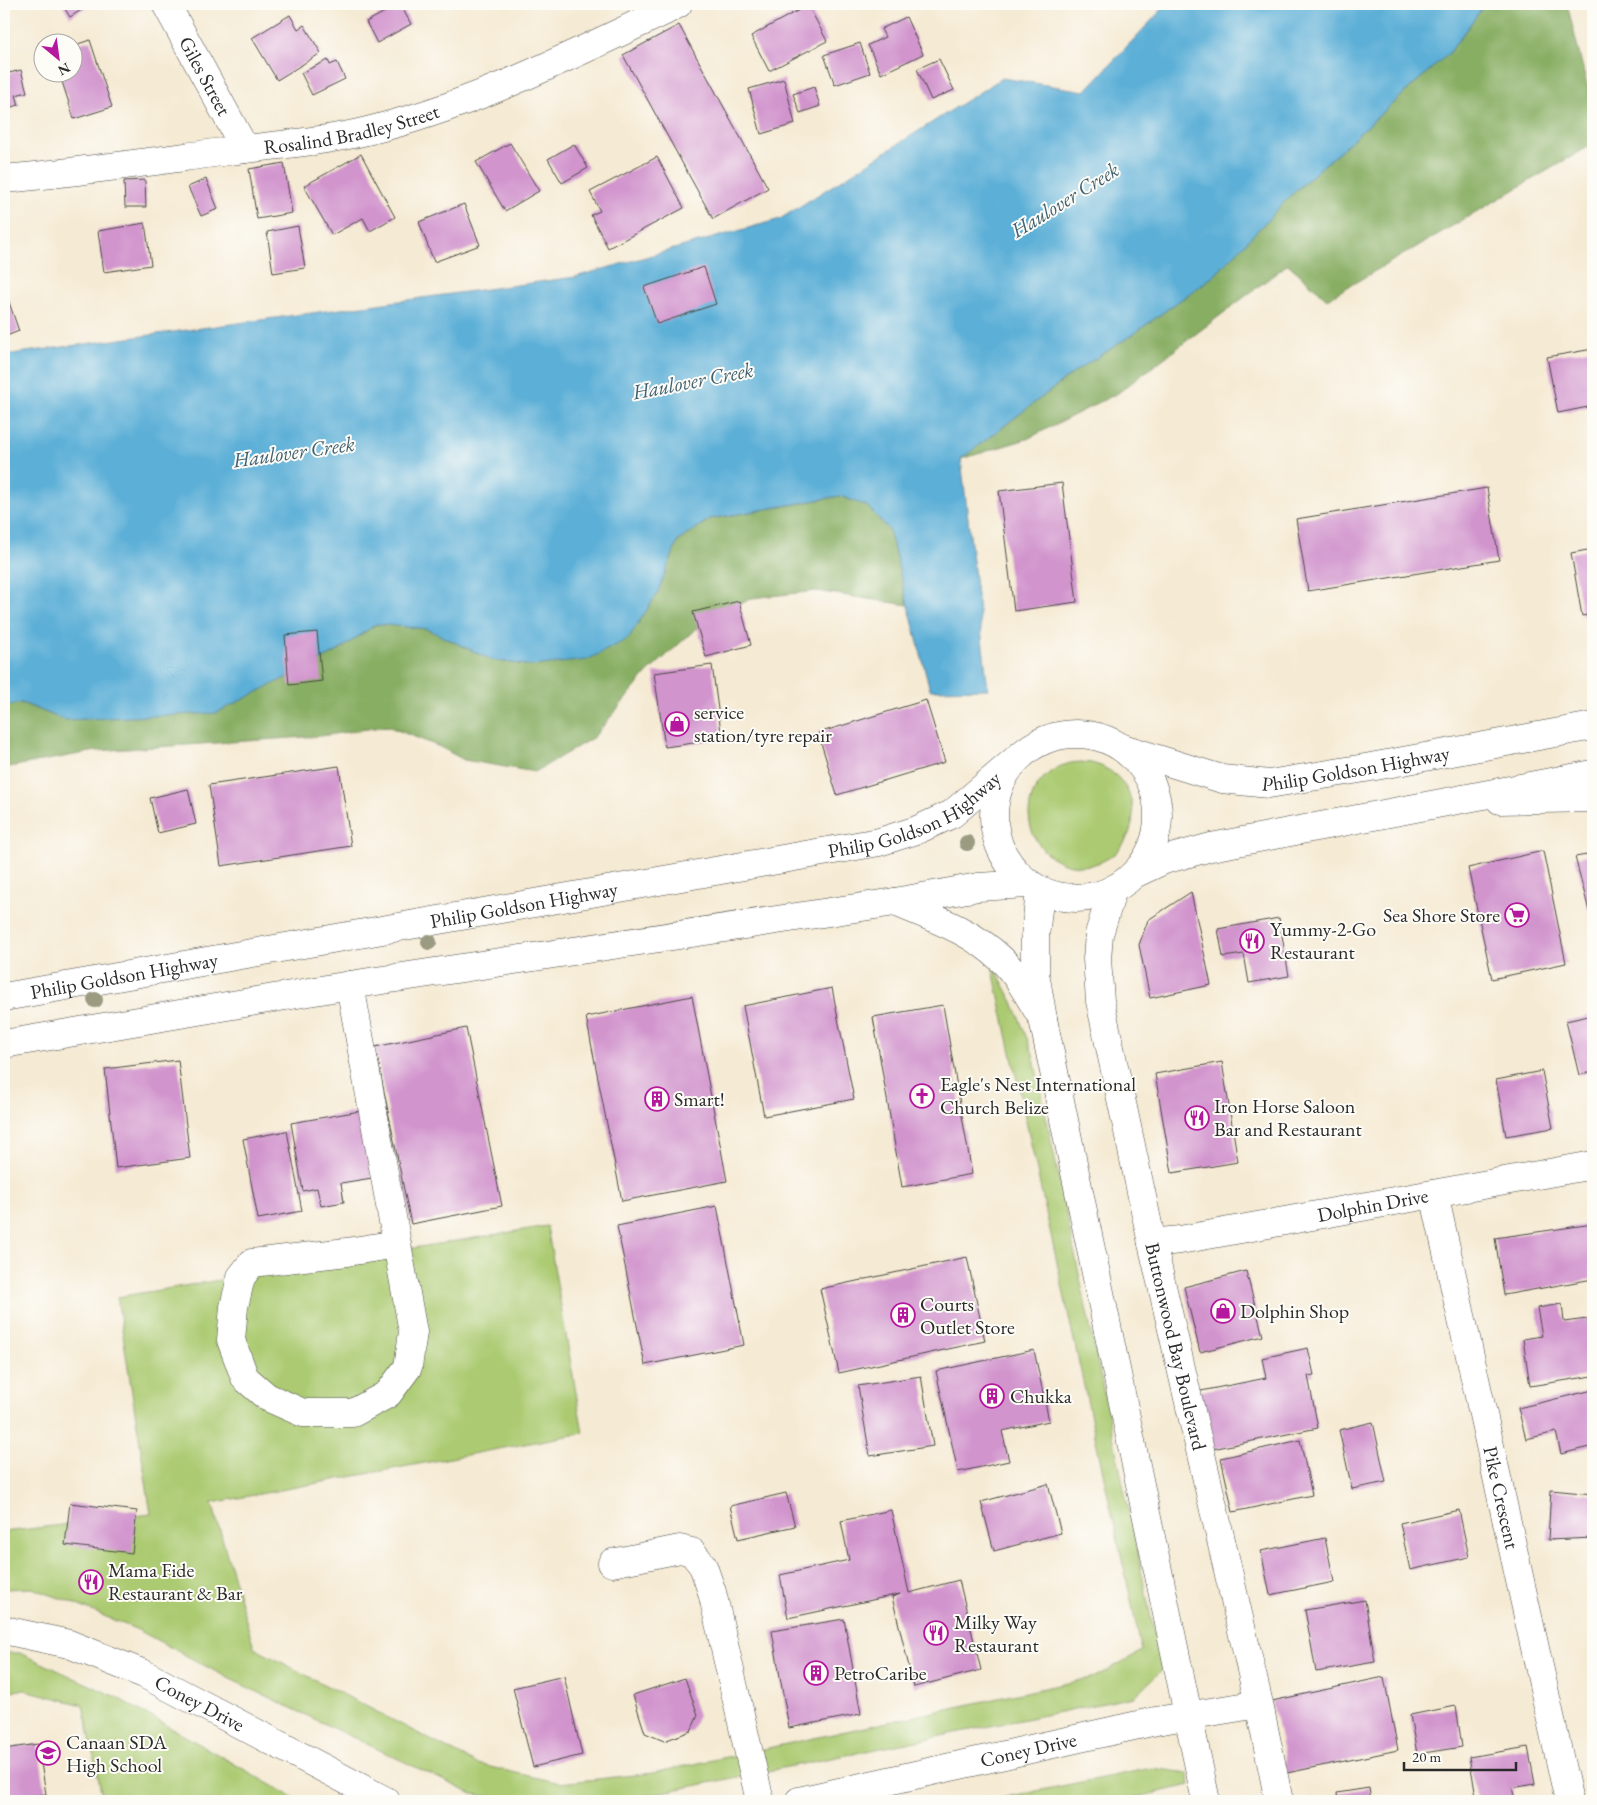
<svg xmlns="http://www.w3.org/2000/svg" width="1597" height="1805" font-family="'EB Garamond',serif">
	<rect width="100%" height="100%" fill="#fdfcf7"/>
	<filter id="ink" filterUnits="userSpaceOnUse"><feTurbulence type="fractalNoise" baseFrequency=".02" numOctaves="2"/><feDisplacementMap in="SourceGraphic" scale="10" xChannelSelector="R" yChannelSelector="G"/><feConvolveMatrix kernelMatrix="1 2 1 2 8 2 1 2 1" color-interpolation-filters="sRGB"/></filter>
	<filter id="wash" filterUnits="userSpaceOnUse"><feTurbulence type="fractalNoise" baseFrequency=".0096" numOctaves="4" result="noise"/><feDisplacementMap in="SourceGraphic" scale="20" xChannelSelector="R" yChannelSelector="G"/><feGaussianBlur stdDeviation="1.12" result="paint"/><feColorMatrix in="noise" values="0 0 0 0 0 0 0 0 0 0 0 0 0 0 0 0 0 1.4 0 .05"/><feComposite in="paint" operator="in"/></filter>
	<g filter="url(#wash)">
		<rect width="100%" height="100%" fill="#f5ead3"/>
		<g fill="#abca71" stroke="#6b7a4e">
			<circle cx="1081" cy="814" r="52"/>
			<polygon points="991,961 1013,1002 1033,1054 1162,1670 1134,1697 629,1799 601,1801 524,1801 472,1794 228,1678 138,1630 65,1600 32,1588 4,1589 4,1532 151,1514 117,1297 547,1226 583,1433 212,1503 254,1648 477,1764 560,1783 653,1773 1095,1677 1142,1651"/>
			<polygon points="4,1653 20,1653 116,1697 300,1801 103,1801 83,1705 25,1690 4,1691"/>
			<polygon points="1152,1768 1188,1773 1190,1785 1121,1801 986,1801"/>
		</g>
		<g fill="#88ae63" stroke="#5a6c47">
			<polygon points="1485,4 1567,4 1593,109 1593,144 1327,299 1288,264 1118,393 1027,439 961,459 1076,371 1132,335 1215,275 1294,192 1450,52"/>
			<polygon points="840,496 867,506 889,530 908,605 816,591 752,598 700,625 647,673 594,737 535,772 464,760 440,747 387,726 321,736 96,751 4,768 4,706 22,703 65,720 335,653 376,624 427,629 492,660 532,666 657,594 678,541 710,519"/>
		</g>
		<polygon fill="#5cafd7" stroke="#446d81" points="1167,4 1485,4 1450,52 1294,192 1215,275 1132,335 1076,371 961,459 988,689 930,690 889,530 867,506 840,496 710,519 678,541 657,594 628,639 587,660 532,666 492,660 427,629 376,624 335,653 216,713 65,720 22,703 4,706 4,355 575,277 780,219 1002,78 1085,91"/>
		<g id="blocks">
			<g fill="#d194cd">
				<polygon points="62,4 91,4 70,17"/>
				<polygon points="400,4 411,24 377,43 366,22"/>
				<polygon points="808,5 827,41 769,71 751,36"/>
				<polygon points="290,15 298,29 304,25 321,53 277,80 252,38"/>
				<polygon points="906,17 923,54 881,74 868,45 885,37 881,29"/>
				<polygon points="679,25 768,188 713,219 623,55"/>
				<polygon points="90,40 112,107 74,119 59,72 72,72 72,46"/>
				<polygon points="860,43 870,73 835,85 824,55"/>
				<polygon points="4,55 9,73 21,70 27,92 16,95 19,105 4,109"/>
				<polygon points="939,59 954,90 931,100 917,69"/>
				<polygon points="328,60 330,65 337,62 345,79 312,95 301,73"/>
				<polygon points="784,79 795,124 761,134 749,89"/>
				<polygon points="814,87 820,106 800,113 793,94"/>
				<polygon points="510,143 539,191 505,211 476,162"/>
				<polygon points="574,144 588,168 562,183 548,159"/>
				<polygon points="361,154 395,217 370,231 363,218 332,235 304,186"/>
				<polygon points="657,157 684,208 608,248 591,215 600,211 590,192"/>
				<polygon points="284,163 292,213 257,219 249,169"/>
				<polygon points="206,179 218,209 201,216 188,187"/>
				<polygon points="145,180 146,207 125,207 124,181"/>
				<polygon points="464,204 480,245 434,262 419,222"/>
				<polygon points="145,223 151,265 104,272 98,231"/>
				<polygon points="298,226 305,268 273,273 267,232"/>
				<polygon points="704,267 716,304 657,324 644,287"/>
				<polygon points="4,288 19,331 4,337"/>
				<polygon points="1593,349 1593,406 1558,413 1547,357"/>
				<polygon points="1062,483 1077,602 1014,611 999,491"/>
				<polygon points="1487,488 1499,560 1308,591 1296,519"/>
				<polygon points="1593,549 1593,614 1582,616 1571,553"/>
				<polygon points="739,601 751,645 706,657 693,612"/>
				<polygon points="317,632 322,681 289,685 285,635"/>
				<polygon points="712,665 722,739 665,747 654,673"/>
				<polygon points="926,700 945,762 837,795 818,733"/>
				<polygon points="339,766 351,846 221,866 209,785"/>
				<polygon points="188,789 196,824 158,833 150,798"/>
				<polygon points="1543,851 1566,963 1492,979 1468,868"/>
				<polygon points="1593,854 1593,926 1575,857"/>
				<polygon points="1191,892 1211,985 1150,998 1139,945 1148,920"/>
				<polygon points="1279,918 1289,976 1249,983 1244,954 1223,957 1218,929"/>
				<polygon points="832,988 854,1099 764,1116 743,1006"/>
				<polygon points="692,996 727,1181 622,1201 586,1017"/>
				<polygon points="943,1005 972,1174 902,1187 873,1017"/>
				<polygon points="1593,1015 1593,1071 1579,1075 1566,1021"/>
				<polygon points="466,1028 502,1206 411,1224 375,1047"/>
				<polygon points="178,1060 190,1158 116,1168 105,1069"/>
				<polygon points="1222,1062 1238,1162 1172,1173 1155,1074"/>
				<polygon points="1542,1071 1553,1128 1506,1136 1496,1080"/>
				<polygon points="360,1111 372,1178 341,1183 344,1202 321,1206 317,1188 303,1191 291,1123"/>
				<polygon points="287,1131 302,1211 258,1219 243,1139"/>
				<polygon points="717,1206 744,1345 645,1365 617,1226"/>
				<polygon points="1593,1224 1593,1279 1504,1295 1495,1238"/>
				<polygon points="967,1257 985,1341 839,1373 820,1289"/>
				<polygon points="1246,1271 1263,1336 1200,1352 1184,1287"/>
				<polygon points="1562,1304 1564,1322 1587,1319 1593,1357 1593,1376 1530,1386 1523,1339 1542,1336 1537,1308"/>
				<polygon points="1308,1348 1314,1375 1308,1376 1318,1428 1207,1450 1196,1392 1266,1378 1262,1358"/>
				<polygon points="1034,1350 1049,1421 1002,1431 1009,1461 958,1472 936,1371"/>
				<polygon points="921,1376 933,1446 870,1456 858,1386"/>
				<polygon points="1593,1390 1593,1446 1561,1454 1556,1432 1526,1439 1518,1408"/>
				<polygon points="1373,1422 1386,1482 1352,1489 1339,1430"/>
				<polygon points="1300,1440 1312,1495 1233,1512 1221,1458"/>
				<polygon points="1048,1484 1061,1533 994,1551 981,1502"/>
				<polygon points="1551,1490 1593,1494 1593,1538 1548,1540"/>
				<polygon points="786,1493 795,1526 738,1539 730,1506"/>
				<polygon points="70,1503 137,1511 132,1553 65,1545"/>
				<polygon points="891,1510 909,1593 959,1580 981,1670 914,1687 892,1597 900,1594 788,1618 780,1575 849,1560 841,1521"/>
				<polygon points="1459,1510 1469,1557 1410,1570 1400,1523"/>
				<polygon points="1325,1538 1334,1582 1270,1595 1261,1551"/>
				<polygon points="1590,1568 1593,1568 1593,1603 1592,1603"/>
				<polygon points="1365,1600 1375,1662 1316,1672 1305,1610"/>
				<polygon points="844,1619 861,1714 789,1728 772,1631"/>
				<polygon points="564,1676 582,1755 533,1767 513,1688"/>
				<polygon points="1384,1677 1398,1750 1287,1773 1272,1701"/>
				<polygon points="685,1678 698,1715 691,1731 664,1741 645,1733 633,1695"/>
				<polygon points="1456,1706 1462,1747 1417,1754 1410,1715"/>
				<polygon points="38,1744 46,1794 4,1801 4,1749"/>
				<polygon points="1528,1747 1535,1784 1512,1788 1515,1799 1503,1801 1477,1801 1469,1757"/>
				<polygon points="1369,1788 1371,1801 1338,1801 1337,1793"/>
			</g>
		</g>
	</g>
	<g filter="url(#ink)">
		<use href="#blocks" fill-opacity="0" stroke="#494844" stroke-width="1"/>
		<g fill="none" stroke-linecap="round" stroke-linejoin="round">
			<g stroke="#494844" stroke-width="29">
				<g id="minor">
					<path id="s1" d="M166,4L245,149"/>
					<path id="s2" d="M4,179C79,172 154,161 229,151C276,145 322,142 367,131C472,106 569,56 665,11L678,4"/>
					<polyline points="1500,800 1593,798"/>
					<path id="s3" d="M1113,889L1099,934L1097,959L1100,1001L1152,1243L1259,1704L1279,1801"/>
					<polyline points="1040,891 1035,937 1035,973 1043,1019 1206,1801"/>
					<polyline points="350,985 413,1332 408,1367 388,1394 353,1413 303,1413 267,1397 245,1378 231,1340 234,1307 241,1277 252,1263 347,1252 397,1244"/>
					<path id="s4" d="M1434,1194L1569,1801"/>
					<path id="s5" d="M1152,1243L1180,1240L1593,1165"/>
					<polyline points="612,1563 680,1549 692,1552 703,1566 712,1592 760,1801"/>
					<path id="s6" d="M4,1630L69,1644L144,1674L386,1801"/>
					<path id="s7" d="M799,1801L1156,1721L1259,1704"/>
				</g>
			</g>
			<g stroke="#494844" stroke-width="29">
				<g id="major">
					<circle cx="1076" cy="816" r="82"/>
					<path id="s8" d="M1123,748L1222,779L1269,784L1365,768L1593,726"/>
					<polyline points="1134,874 1164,860 1211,847 1593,774"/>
					<path d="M895,902C931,917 972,931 1001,959C1019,976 1030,999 1043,1019"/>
					<path id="s9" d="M4,997L879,842L917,830L952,814L1020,756"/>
					<polyline points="4,1044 350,985 895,902 978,887 1028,884"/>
				</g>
			</g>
			<use href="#minor" stroke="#fff" stroke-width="28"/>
			<use href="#major" stroke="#fff" stroke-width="28"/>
		</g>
		<g fill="#9b9b82">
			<circle cx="967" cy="843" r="8"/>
			<circle cx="429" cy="942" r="8"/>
			<circle cx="95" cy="1000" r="8"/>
		</g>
	</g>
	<defs>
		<g id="shop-ring" transform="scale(1.25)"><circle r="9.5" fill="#fdfcf7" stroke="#b5179e" stroke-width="1.5"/><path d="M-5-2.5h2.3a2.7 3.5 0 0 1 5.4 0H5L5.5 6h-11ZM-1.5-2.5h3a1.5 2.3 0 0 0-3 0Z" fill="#b5179e"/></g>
		<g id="supermarket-ring" transform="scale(1.25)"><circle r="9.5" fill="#fdfcf7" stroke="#b5179e" stroke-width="1.5"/><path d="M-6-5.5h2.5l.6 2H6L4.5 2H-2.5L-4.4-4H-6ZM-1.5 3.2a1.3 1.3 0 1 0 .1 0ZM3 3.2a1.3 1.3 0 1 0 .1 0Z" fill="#b5179e"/></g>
		<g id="restaurant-ring" transform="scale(1.25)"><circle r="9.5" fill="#fdfcf7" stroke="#b5179e" stroke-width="1.5"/><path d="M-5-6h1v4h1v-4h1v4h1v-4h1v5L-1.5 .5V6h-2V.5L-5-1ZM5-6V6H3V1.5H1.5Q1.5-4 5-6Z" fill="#b5179e"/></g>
		<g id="church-ring" transform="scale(1.25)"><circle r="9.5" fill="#fdfcf7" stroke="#b5179e" stroke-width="1.5"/><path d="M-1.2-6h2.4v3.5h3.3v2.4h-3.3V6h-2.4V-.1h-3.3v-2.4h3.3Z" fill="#b5179e"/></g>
		<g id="building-ring" transform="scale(1.25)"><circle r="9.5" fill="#fdfcf7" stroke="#b5179e" stroke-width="1.5"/><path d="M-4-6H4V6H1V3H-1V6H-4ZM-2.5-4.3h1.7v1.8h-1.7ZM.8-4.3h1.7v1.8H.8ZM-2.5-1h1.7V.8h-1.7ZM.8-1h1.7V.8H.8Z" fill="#b5179e"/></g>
		<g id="school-ring" transform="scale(1.25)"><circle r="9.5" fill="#fdfcf7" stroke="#b5179e" stroke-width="1.5"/><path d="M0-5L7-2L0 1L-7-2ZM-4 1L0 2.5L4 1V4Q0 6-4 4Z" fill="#b5179e"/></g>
	</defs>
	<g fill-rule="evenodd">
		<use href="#shop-ring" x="677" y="724"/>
		<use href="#supermarket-ring" x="1517" y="915"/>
		<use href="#restaurant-ring" x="1252" y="941"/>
		<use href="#church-ring" x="922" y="1096"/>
		<use href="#building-ring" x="657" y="1099"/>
		<use href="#restaurant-ring" x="1197" y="1118"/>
		<use href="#shop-ring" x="1223" y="1311"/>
		<use href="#building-ring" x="903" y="1315"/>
		<use href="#building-ring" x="992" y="1396"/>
		<use href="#restaurant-ring" x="91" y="1582"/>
		<use href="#restaurant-ring" x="936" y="1633"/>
		<use href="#building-ring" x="816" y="1673"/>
		<use href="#school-ring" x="48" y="1753"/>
	</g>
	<g text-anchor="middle" stroke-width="4" stroke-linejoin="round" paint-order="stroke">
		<g font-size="20" fill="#2b2b2b" stroke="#fdfcf7">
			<text dy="7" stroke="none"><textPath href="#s1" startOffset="82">Giles Street</textPath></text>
			<text dy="7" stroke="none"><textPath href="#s2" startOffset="351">Rosalind Bradley Street</textPath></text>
			<text dy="7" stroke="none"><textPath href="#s8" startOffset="239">Philip Goldson Highway</textPath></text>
			<text dy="7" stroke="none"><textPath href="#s9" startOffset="932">Philip Goldson Highway</textPath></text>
			<text dy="7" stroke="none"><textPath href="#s9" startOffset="528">Philip Goldson Highway</textPath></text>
			<text dy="7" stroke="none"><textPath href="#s9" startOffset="122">Philip Goldson Highway</textPath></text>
			<text dy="7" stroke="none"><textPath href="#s5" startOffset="224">Dolphin Drive</textPath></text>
			<text dy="7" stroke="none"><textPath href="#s3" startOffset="468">Buttonwood Bay Boulevard</textPath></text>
			<text dy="7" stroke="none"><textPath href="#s4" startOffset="311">Pike Crescent</textPath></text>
			<text dy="7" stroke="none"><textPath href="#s6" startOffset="210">Coney Drive</textPath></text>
			<text dy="7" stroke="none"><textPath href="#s7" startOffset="235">Coney Drive</textPath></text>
		</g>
		<g font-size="20" fill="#2b2b2b" stroke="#fdfcf7" text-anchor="start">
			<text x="694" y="719">service<tspan x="694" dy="23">station/tyre repair</tspan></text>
			<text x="1500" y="922" text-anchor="end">Sea Shore Store</text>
			<text x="1270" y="936">Yummy-2-Go<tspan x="1270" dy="23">Restaurant</tspan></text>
			<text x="940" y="1091">Eagle's Nest International<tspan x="940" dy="23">Church Belize</tspan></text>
			<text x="674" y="1106">Smart!</text>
			<text x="1214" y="1113">Iron Horse Saloon<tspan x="1214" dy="23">Bar and Restaurant</tspan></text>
			<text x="920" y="1311">Courts<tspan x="920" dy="23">Outlet Store</tspan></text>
			<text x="1240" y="1318">Dolphin Shop</text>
			<text x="1010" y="1403">Chukka</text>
			<text x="108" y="1577">Mama Fide<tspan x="108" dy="23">Restaurant &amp; Bar</tspan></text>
			<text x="954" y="1629">Milky Way<tspan x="954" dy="23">Restaurant</tspan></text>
			<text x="834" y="1680">PetroCaribe</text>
			<text x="66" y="1749">Canaan SDA<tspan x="66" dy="23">High School</tspan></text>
		</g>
		<g font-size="21" font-style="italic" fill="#3f6070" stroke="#fdfcf7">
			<text transform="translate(1065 200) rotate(-32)" y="7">Haulover Creek</text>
			<text transform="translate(693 381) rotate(-11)" y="7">Haulover Creek</text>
			<text transform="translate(294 452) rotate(-8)" y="7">Haulover Creek</text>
		</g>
	</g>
	<rect width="1597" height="1805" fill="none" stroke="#fdfcf7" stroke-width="20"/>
	<g transform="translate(58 58) rotate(151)"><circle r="24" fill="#fdfcf7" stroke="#a9a8a5"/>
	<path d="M0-4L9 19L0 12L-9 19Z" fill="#b5179e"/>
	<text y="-8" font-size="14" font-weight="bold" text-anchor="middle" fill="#2b2b2b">N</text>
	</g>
	<path d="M1404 1762v8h112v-8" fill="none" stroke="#2b2b2b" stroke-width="2.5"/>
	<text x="1412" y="1762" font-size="15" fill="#2b2b2b" stroke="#fdfcf7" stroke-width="4" paint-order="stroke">20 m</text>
</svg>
